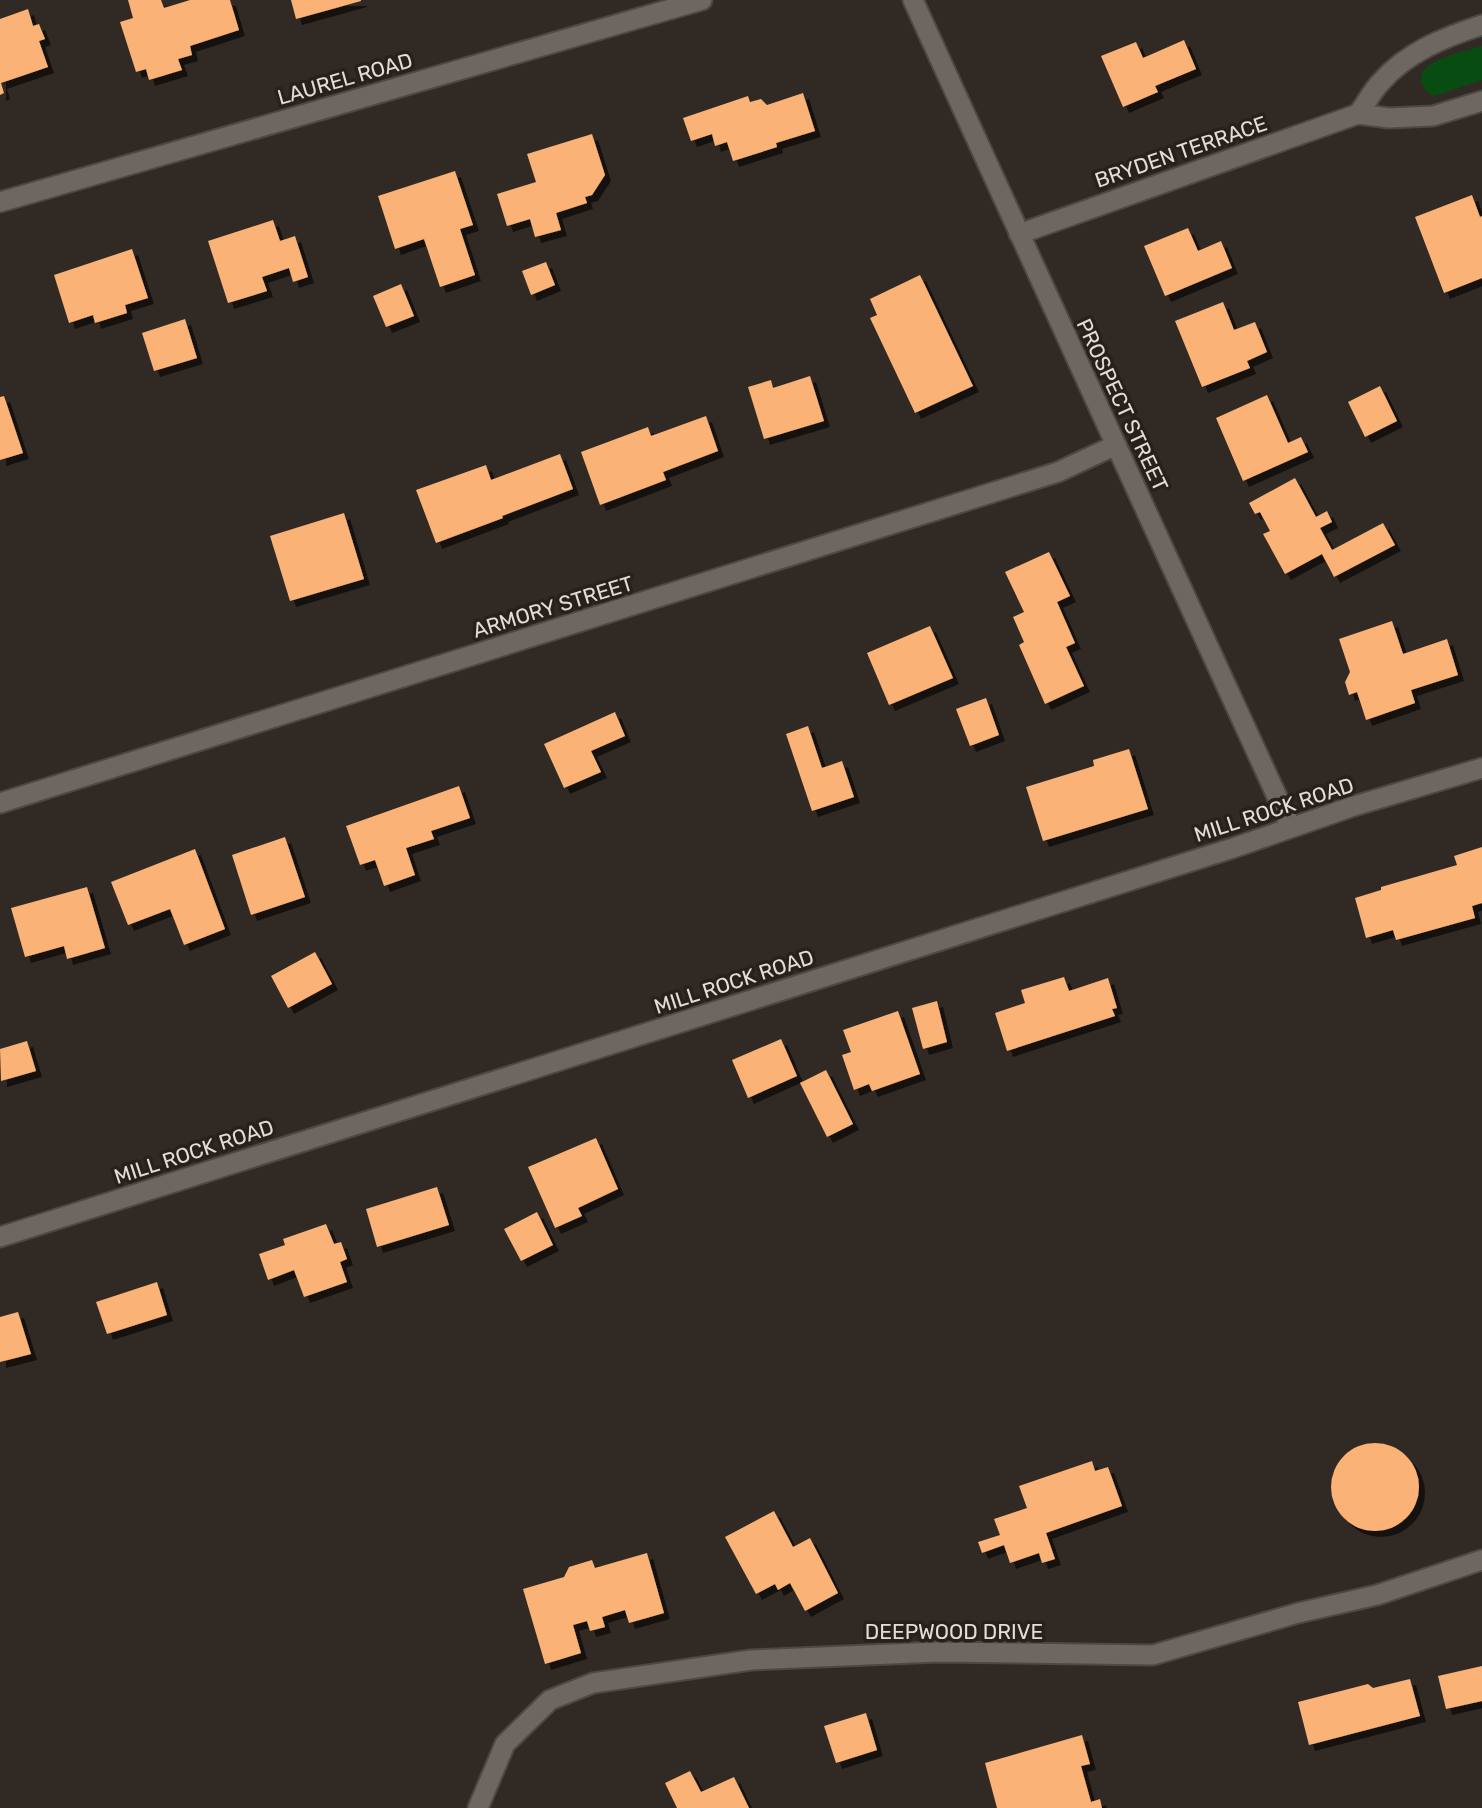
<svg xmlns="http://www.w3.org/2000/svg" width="1482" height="1808" font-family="Rubik,sans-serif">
	<defs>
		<filter id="shadow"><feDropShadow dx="6" dy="6" stdDeviation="0" flood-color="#0009"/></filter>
	</defs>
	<rect width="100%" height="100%" fill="#312a24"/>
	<path fill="#084c12" d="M1482,46V80L1434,96C1427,92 1421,87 1421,79C1420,60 1467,51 1482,46Z"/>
	<g fill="#fab276" filter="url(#shadow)">
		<polygon points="128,0 161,0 164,8 190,0 230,0 239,30 190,46 192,55 178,59 182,70 149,80 146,69 136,72 120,22 133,18"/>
		<polygon points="291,0 361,0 361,1 296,19"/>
		<polygon points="28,9 33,26 39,24 45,39 39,41 48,67 1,83 4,93 0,95 0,19"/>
		<polygon points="1184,40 1196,69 1155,86 1158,92 1123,107 1101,56 1136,42 1143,58"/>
		<polygon points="803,93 815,131 776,143 777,147 733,161 727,142 715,146 712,134 691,141 683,118 748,96 750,102 761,99 767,105"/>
		<polygon points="592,134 605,175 592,195 585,197 587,203 556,213 561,230 535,237 530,219 507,226 497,194 536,182 527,154"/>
		<polygon points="455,171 473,225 460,229 475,275 440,287 424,239 395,249 378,196"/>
		<polygon points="1472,195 1480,217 1482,216 1482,278 1444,293 1415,217"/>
		<polygon points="273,220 280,241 295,236 308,277 293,282 289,268 262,277 267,291 228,303 208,241"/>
		<polygon points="1188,228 1198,251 1221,241 1232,268 1165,296 1144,246"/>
		<polygon points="132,249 148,298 125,305 127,313 95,323 93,315 69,323 54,275"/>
		<polygon points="546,262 555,285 531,295 522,271"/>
		<polygon points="920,275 973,386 915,413 870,318 877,315 870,299"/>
		<polygon points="401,284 414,316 386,327 373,296"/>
		<polygon points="1223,302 1234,330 1255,322 1267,352 1247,361 1250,368 1202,387 1175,321"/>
		<polygon points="185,319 197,358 154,371 142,333"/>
		<polygon points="810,376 824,421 764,439 748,387 771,380 773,388"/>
		<polygon points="1380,386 1397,421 1365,437 1348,402"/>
		<polygon points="1267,395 1288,443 1301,437 1308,452 1243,481 1216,418"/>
		<polygon points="4,396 23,453 0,460 0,397"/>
		<polygon points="706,416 718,451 663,472 666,480 600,505 581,452 648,427 651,436"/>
		<polygon points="560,454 573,489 502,516 503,518 436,543 416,490 486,465 491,480"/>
		<polygon points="1295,478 1316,517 1327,511 1332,522 1320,528 1332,550 1383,523 1395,545 1334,577 1322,554 1285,574 1263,534 1270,531 1260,512 1255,514 1249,503"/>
		<polygon points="344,513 364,579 290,601 270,536"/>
		<polygon points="1049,552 1070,596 1057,602 1075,643 1066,647 1084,686 1045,704 1019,645 1024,642 1013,617 1024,612 1005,572"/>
		<polygon points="1392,621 1403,654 1447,639 1458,675 1411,690 1415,703 1366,720 1357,692 1349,695 1345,682 1350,672 1339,639"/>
		<polygon points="930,626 953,678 889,705 867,653"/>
		<polygon points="986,698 999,735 970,746 956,709"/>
		<polygon points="615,712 625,736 591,751 601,772 564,788 544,744"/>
		<polygon points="808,726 822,768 842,761 854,797 812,811 786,734"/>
		<polygon points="1129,749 1148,809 1043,841 1026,787 1094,766 1093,760"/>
		<polygon points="459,786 470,818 431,831 434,839 406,848 415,875 384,886 375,860 360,865 346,826"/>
		<polygon points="285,837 305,897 251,915 232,855"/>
		<polygon points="1482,847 1482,903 1472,906 1475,918 1396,940 1393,930 1366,938 1355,898 1381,890 1381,887 1457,865 1454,856"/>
		<polygon points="195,849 225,929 184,945 170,909 128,925 111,882"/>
		<polygon points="87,887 105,948 67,959 64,946 25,957 11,908"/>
		<polygon points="315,952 332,984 288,1008 271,976"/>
		<polygon points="1064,977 1069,991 1108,978 1117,1008 1112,1009 1115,1016 1007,1051 995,1013 1025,1003 1021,990"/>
		<polygon points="937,1001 947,1042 923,1049 912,1008"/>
		<polygon points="898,1011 920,1074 872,1091 869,1084 854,1090 842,1055 851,1052 843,1030"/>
		<polygon points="781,1039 797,1076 748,1098 732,1060"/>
		<polygon points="27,1041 36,1071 1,1081 0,1049"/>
		<polygon points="826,1070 853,1124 827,1137 800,1083"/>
		<polygon points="596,1138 618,1189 578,1208 582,1216 555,1228 528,1167"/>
		<polygon points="437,1187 449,1225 377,1247 366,1209"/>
		<polygon points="537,1212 553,1245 521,1261 504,1229"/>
		<polygon points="326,1224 334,1244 341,1242 347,1259 340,1262 347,1282 304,1297 294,1270 268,1280 259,1254 285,1245 283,1239"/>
		<polygon points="157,1282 167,1315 107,1334 96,1302"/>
		<polygon points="18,1312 31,1354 0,1362 0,1317"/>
		<circle cx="1375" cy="1487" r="44"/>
		<polygon points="1092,1461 1095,1471 1108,1467 1122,1506 1046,1533 1055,1559 1042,1563 1039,1553 1010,1563 1004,1545 982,1553 978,1542 1000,1535 994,1519 1027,1508 1019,1486"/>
		<polygon points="774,1511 793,1547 810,1538 838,1593 805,1611 790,1583 778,1590 775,1584 756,1594 725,1537"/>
		<polygon points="647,1553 664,1613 629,1623 625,1610 602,1617 605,1627 590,1631 587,1621 573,1625 581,1653 545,1664 523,1589 564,1577 569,1567 592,1560 595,1568"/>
		<polygon points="1482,1666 1482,1701 1446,1709 1438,1676"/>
		<polygon points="1410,1679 1420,1716 1309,1745 1298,1702 1368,1684 1373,1688"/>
		<polygon points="866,1713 877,1750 836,1763 824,1726"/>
		<polygon points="1082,1735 1090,1764 1081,1766 1091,1802 1100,1799 1102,1808 997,1808 985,1763"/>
		<polygon points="690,1771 701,1792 734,1777 749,1808 677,1808 665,1783"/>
	</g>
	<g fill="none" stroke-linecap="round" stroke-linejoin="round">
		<g stroke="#4d4842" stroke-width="23">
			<g id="minor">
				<path d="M1358,114C1366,104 1372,91 1381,82C1407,52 1445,37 1482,25"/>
				<polyline points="0,202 702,0"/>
				<polyline points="1019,234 1358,114 1389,118 1433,116 1482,101"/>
				<polyline points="1116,445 1291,827"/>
				<polyline points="0,1237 1233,848 1354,806 1482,768"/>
				<polyline points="478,1808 505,1744 550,1700 593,1683 751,1660 938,1652 1153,1655 1298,1613 1377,1595 1482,1560"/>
			</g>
		</g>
		<g stroke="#4d4842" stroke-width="23">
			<polyline id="secondary" points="0,803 1058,472 1116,445 913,0"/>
		</g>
		<use href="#minor" stroke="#6e6660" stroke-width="19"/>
		<use href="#secondary" stroke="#6e6660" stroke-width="19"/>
	</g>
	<g text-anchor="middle" stroke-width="7" stroke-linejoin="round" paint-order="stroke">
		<g font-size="21" fill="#e2ddd9" stroke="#27201b">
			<text transform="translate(345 79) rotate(-16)" y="7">LAUREL ROAD</text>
			<text transform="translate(1181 152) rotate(-19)" y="7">BRYDEN TERRACE</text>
			<text transform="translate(1122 405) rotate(65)" y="7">PROSPECT STREET</text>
			<text transform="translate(553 607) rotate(-17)" y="7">ARMORY STREET</text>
			<text transform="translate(1274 810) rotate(-18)" y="7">MILL ROCK ROAD</text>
			<text transform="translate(734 982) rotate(-18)" y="7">MILL ROCK ROAD</text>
			<text transform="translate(194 1152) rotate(-18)" y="7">MILL ROCK ROAD</text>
			<text x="954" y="1639">DEEPWOOD DRIVE</text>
		</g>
	</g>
</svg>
